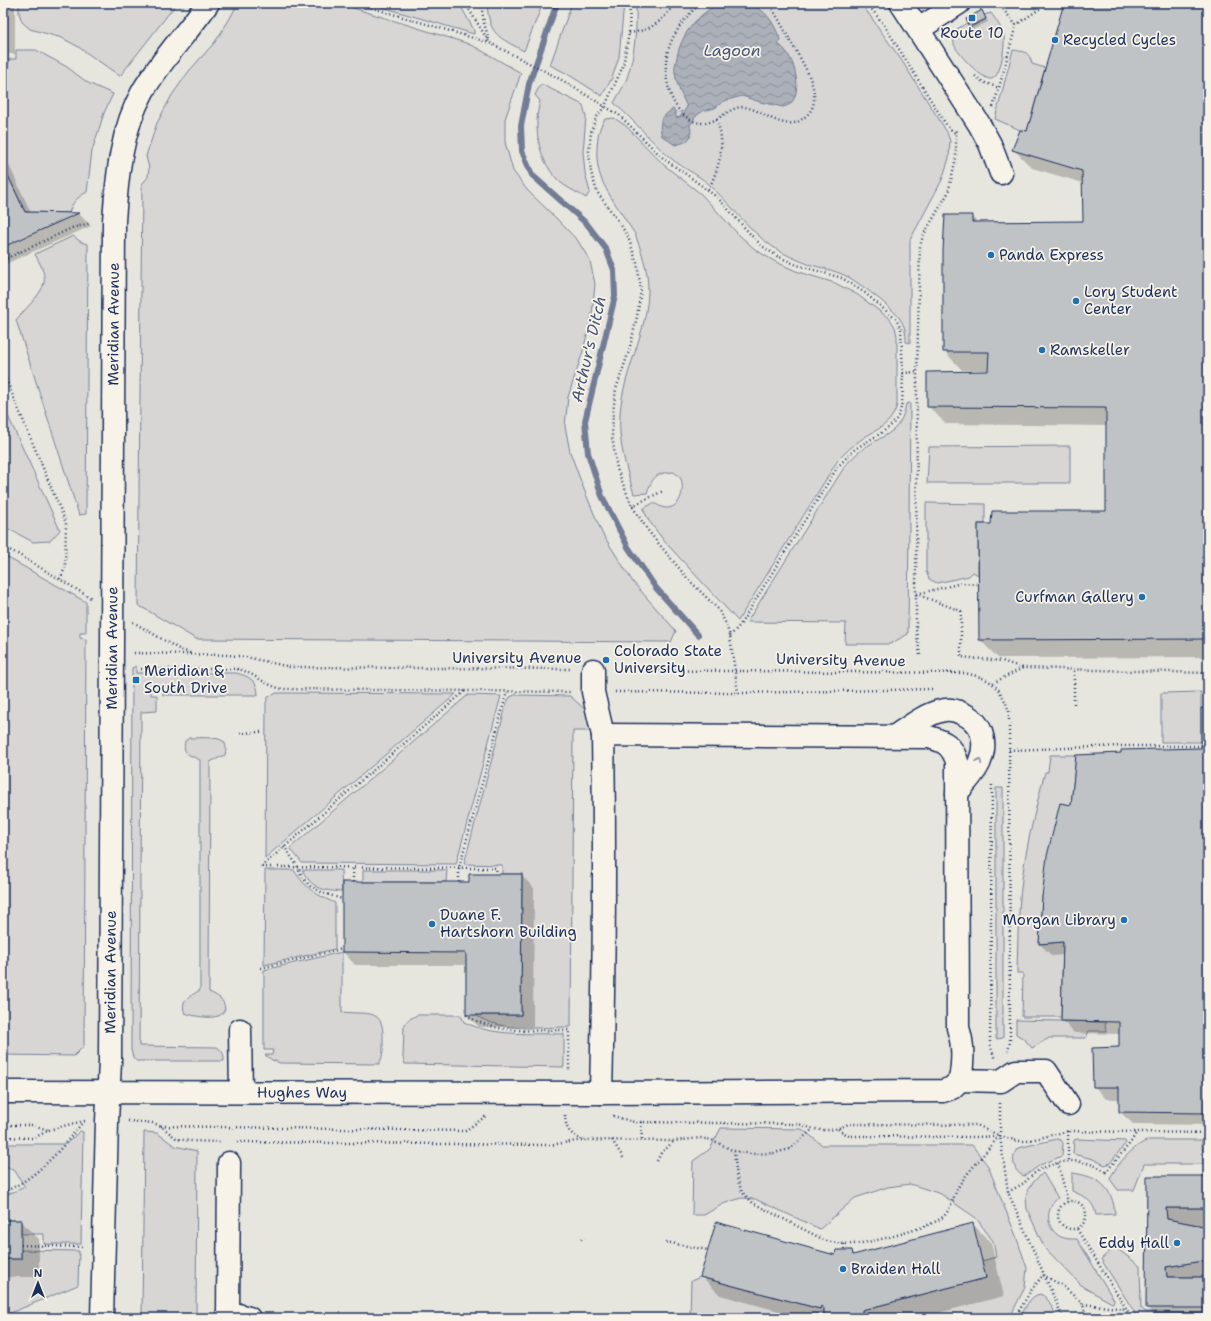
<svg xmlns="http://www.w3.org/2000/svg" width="1211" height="1321" font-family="'Shantell Sans',sans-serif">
	<defs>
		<pattern id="water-waves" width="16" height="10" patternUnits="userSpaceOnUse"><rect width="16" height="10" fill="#acb0b9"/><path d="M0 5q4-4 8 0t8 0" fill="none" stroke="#8b909a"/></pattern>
	</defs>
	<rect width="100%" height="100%" fill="#f7f3e8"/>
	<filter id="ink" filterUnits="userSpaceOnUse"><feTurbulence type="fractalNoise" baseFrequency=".025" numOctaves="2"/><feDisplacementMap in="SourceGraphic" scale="8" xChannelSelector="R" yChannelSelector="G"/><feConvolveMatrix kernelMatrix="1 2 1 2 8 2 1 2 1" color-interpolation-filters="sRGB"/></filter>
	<g filter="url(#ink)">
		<rect fill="#e6e5de" x="3" y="3" width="1205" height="1315"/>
		<g fill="#d7d6d4" stroke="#798299">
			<polygon points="19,3 177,3 120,76 77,46 62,38 30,29 22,22 19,13"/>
			<polygon points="238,3 337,3 466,43 477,48 521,73 505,119 505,142 513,171 527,190 555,217 578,241 590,261 595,284 592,314 583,351 568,397 565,426 570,452 583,487 602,533 633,582 676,631 671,642 196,639 138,605 142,184 148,177 149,168 146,156 157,123 172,95 189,71 215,42 229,20"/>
			<polygon points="368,3 459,3 474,30 474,34"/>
			<path d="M487,3H543L524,51C498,37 489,35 487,3Z"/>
			<polygon points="572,3 624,3 619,57 612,78 602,96 566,73 550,65"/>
			<path d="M636,3H861L902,61L947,132L950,141L949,158L942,180L910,240V343L906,342C906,333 905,326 900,319C894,309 857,281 846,276C834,270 821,268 808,264C800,261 791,257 783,253C754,238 736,210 713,188C701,176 686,170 673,160C652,143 635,121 614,103C618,95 624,86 627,78C635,54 637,28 636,3Z"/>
			<path d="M991,13C996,20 1002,28 1004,37C1005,46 1001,78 991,79C982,80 956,52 954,44C953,39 955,33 957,29L967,23L970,27L986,19L984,15Z"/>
			<path d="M16,50H36L67,67L88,83L113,94L104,113L92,151L87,192C78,197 72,202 69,213L25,212L3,165V68H7L10,59H16Z"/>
			<path d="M1013,50C1025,52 1029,51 1032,64L1045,68L1027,131L1020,130L995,119Z"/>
			<path d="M541,84L583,105L586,117L583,152L585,173L590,192L586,198C577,192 564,187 557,179C538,159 533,127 540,101L535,95Z"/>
			<path d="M614,118L626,126L664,165L701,194L738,234L756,250L774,261L796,271L835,283L858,295L890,319L895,327L897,336V405C891,426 878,428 862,439C853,445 846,452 838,460L738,621L665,542L649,521L643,509L653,503C656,504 661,507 665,508C680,509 685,491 681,479C679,476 676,474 674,472C656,473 653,476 647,493L634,494C626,467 618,443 620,414C623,367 654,323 647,275C645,262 640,247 635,234C632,229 628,224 625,219C609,193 595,179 597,147C598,136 598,129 605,119Z"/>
			<path d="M73,236L81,242L88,244L86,514L79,515L16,320C23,311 42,294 44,283C46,273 39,262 35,254Z"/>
			<path d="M910,403L908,634L890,644H845L846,623L747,622L845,466C851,459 857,453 864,448C885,434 901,433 906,404Z"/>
			<polygon points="3,405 60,530 50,541 33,542 3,526"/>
			<polygon points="1070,446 1070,483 927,483 929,447"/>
			<polygon points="926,503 985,504 985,524 978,524 978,575 973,572 969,576 937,583 929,579 926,571"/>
			<polygon points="3,555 86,602 86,633 80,633 80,638 86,639 84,1046 74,1056 3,1055"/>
			<path d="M136,666V673H236C249,676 258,681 258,695H163L162,686H151V695H157V711L141,712L139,1046L217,1047C223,1051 224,1054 224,1061H136L133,1057L131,1050L132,668Z"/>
			<polygon points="1201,692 1201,742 1161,742 1161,693"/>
			<polygon points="277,693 286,693 456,694 265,858 266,703 268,697"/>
			<polygon points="468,695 501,696 456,864 302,863 290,848"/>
			<path d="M515,695L570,696L590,714L589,731H573L571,1027C539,1027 503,1033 475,1015H521L522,874H502V865L464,864L507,702L510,697Z"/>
			<path d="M189,738C196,738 220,736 224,742C227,746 226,750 225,755L210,762L209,992C218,996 224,999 225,1009C223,1012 222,1015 218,1016C210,1019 192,1016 185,1013C179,1001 191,996 200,990V760C190,755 182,755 185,741Z"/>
			<path d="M1050,755H1076L1071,805L1042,897L1039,944L1063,942L1061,1017H1022L1023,973H1017C1018,937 1018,901 1024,866C1029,834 1037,803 1045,772H1048Z"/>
			<polygon points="996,788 1003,788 1003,1038 996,1039"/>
			<path d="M265,870H294C306,889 315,894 335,903V949L264,965Z"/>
			<path d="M302,870H341L342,892C321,890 313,889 302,870Z"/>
			<polygon points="363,870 447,870 446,882 363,882"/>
			<path d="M342,952V1012C367,1015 384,1007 383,1039C383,1048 384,1055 379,1064L280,1063L272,1060L265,1055H272L273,1050H264V970Z"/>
			<path d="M417,1015H461L464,1022C494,1037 531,1033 564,1034V1067L405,1064L403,1058L404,1026L408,1020Z"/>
			<polygon points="1016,1020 1105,1022 1106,1031 1089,1031 1086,1038 1049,1038 1032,1048 1024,1039 1016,1034"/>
			<polygon points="721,1128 802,1129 822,1145 972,1145 988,1166 1016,1236 1027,1268 1025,1287 1011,1315 1006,1318 987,1318 982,1314 972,1318 862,1318 862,1310 986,1278 982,1261 996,1257 993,1241 976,1218 941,1194 910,1184 888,1187 855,1198 820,1229 755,1199 741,1198 723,1204 704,1215 692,1215 693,1161 710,1149"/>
			<polygon points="80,1131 83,1132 81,1244 44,1244 44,1234 21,1234 21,1220 3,1220 3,1196 25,1187 15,1171 3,1166 3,1144 66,1144"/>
			<polygon points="144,1132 157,1133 175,1146 197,1151 196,1318 142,1318"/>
			<path d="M1057,1139L1061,1140L1063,1143L1062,1156L1040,1165L1025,1176C1013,1174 1010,1156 1018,1148Z"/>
			<polygon points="1077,1139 1125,1141 1126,1143 1110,1163 1105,1165 1093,1159 1073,1154 1074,1140"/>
			<path d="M1149,1140H1202L1203,1164H1144L1134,1190H1118L1110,1179C1115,1166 1135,1144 1149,1140Z"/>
			<path d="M1043,1173L1058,1198C1045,1208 1045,1229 1061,1237C1066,1239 1071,1239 1077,1239L1114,1300V1302L1112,1303L1083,1287L1044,1247L1027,1209L1026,1197L1028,1189L1035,1180Z"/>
			<path d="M1072,1173C1098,1176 1113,1187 1115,1214L1096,1215C1094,1201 1084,1196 1072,1191Z"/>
			<polygon points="1166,1208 1208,1208 1208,1227 1167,1219"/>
			<polygon points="1115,1247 1140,1266 1141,1308 1146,1312 1208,1313 1208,1318 1138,1318 1101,1259"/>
			<polygon points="21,1250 79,1251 78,1285 3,1316 3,1259 21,1259"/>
			<polygon points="1208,1260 1208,1277 1167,1277 1166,1267"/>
			<polygon points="700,1277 820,1309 821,1306 824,1308 824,1318 690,1318 691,1281"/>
			<path d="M1040,1294C1049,1297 1053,1309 1057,1318H1020C1025,1309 1029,1296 1040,1294Z"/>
		</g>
		<path fill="url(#water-waves)" stroke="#727c95" d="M719,3C727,3 737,2 744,3C765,7 773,21 780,39L778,44C793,52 804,89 791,103C790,105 786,106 783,107L760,102L742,96L724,101L715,108L703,111L696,116L690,125C693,140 688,142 675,145L662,136C658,122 661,117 673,109L676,112V118L680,117L687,107C682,96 676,84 675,72C674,67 676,62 677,57C682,32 698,15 719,3Z"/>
		<g fill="#0003">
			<polygon points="3,3 15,3 15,54 9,54 9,81 3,81"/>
			<polygon points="1065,3 1208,3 1208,657 998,658 980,640 992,525 1107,512 1107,426 946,424 928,406 990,372 990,370 962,370 944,351 971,216 978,223 1084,222 1083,183 1032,168 1014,150 1028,132"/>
			<polygon points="982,11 988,22 973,29 967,19"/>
			<polygon points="3,152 31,213 79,214 91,226 3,265"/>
			<polygon points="1208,710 1208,1125 1133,1124 1120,1112 1120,1099 1106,1099 1094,1086 1120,1048 1120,1034 1074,1033 1062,1020 1064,955 1052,956 1040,944 1072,806 1202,749"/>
			<polygon points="521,875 534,888 533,1027 479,1027 467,1015 467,965 355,965 343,952 343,883 470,883"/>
			<polygon points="1148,1177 1208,1177 1208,1226 1205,1226 1205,1227 1208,1228 1208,1318 1158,1318 1147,1308"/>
			<polygon points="3,1221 20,1221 39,1239 39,1277 3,1277"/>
			<polygon points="973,1224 991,1243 1004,1296 919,1318 804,1318 720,1295 702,1277 836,1256 851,1251 855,1255"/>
		</g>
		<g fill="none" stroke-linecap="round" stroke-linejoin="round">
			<polyline stroke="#727c95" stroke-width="6" points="557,3 529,84 521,126 522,151 532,175 587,224 606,249 614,270 615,296 585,421 588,453 602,496 628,547 656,588 698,635"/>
		</g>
		<g fill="#c0c3c5" stroke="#1b2f5e">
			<polygon points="1064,3 1208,3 1208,639 979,640 978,524 991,524 992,511 1106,511 1106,408 927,407 927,372 988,371 989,352 943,352 943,250 945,215 972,215 972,222 1083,221 1082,171 1012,150 1020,130 1027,131"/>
			<polygon points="982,10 986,19 969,27 966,19"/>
			<polygon points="3,165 25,212 79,213 3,247"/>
			<polygon points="1201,708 1208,709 1208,1096 1206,1096 1205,1113 1119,1112 1119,1087 1093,1087 1092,1048 1119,1047 1119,1022 1061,1021 1063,942 1039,944 1042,897 1047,856 1060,803 1071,805 1076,755 1121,753 1121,750 1201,748"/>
			<polygon points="469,874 522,874 521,1015 466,1015 466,953 342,952 342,882 469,882"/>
			<polygon points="1147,1176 1208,1176 1208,1208 1166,1208 1167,1219 1208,1227 1208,1260 1166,1267 1167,1277 1208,1277 1208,1308 1146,1308"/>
			<rect x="3" y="1220" width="18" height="39"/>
			<polygon points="716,1222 835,1255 836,1250 852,1250 853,1255 973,1223 986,1278 862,1310 862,1318 824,1318 824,1308 821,1306 820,1309 700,1277"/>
		</g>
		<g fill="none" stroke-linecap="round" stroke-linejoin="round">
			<g stroke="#1b2f5e" stroke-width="25">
				<g id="minor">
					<polyline points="901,3 979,124 990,144 1001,173"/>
					<polyline points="919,29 959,3"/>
					<polyline points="593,670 593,692 603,735"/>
					<path d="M895,736C909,727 924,715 940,711C947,709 955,710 961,713C981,721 988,740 980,761C977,771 964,784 957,793"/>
					<polyline points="240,1030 241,1092"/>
					<path d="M960,1080C963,1062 964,1046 958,1028L957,761C951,745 946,742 929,737L603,735C605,854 604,974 601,1093L943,1091L952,1088L960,1080L1001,1081L1016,1071H1046L1068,1104"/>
					<path id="s1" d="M3,1092L601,1093"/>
					<polyline points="228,1312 249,1318"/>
					<path id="s2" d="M102,1318L107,1121L110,1062L114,221C117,177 121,130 143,91C161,60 187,33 208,3"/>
					<polyline points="228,1318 229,1163"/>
				</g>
			</g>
			<g stroke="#1b2f5e" stroke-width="2.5" stroke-dasharray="1 3" stroke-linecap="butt">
				<polyline points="356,3 490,43 560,79 619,115 664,159 690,177 718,198 752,236 762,246 777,256 797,265 842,278 865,293 892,316 897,321 901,329 903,373 917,372"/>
				<polyline points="465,3 489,42"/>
				<polyline points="481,3 484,23 489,40"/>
				<polyline points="630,3 629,33 623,66 605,106 596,118 591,132 589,151 591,172 597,192 619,222 628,237 637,263 641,290 637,317 629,351 616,389 613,412 612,436 617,469 632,506 649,532 688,579 718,609 725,622 730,636 738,693"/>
				<path d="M702,3C687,13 670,37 667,55C663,77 670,111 693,121C715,130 726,106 744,107C761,109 776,126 793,123C798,123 802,119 806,116C827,98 802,62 792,44C784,30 778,15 767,3"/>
				<polyline points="867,3 884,25 947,126 955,133"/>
				<polyline points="998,3 1016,25"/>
				<polyline points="980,9 991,3"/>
				<path d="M629,33C652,30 662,22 675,3"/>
				<polyline points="975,76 983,82 999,88 1016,25 1048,3"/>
				<polyline points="993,107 999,88"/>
				<path d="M708,190C719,169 727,142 716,120"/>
				<polyline points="3,260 72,228 91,223"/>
				<polyline points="3,372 66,523 65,568 60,579"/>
				<polyline points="632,506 663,491"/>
				<polyline points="3,547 16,553 91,598"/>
				<polyline points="916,594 961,611 961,657 1002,661 1023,668 1208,673"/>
				<polyline points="917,594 962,583 978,584"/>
				<polyline points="133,622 179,649 190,653"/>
				<path d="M730,636L740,625L837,468C842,462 848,456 854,450C867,440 893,430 899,414C904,402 902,386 903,373"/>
				<polyline points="134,653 228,655 246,657 290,667 572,669"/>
				<polyline points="920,655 916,630 916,594 917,372 920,246 923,236 948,193 956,158 956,128"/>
				<path d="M141,669H239C255,674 266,686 283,689L572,692"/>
				<path d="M615,670L965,673C992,679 999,685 1009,711L1010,1042L1008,1051"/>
				<polyline points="993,683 1023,668"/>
				<polyline points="615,692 738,693 932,689"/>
				<polyline points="1074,704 1074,670"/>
				<polyline points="240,733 262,732"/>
				<polyline points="1009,750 1122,746 1208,746"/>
				<polyline points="992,785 990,1044 995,1060"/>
				<polyline points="284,846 298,867 302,877 310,886 323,893 342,899"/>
				<polyline points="261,867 465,691"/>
				<polyline points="262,867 496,868 497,874"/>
				<polyline points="353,882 353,867"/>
				<polyline points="459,882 459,868 507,692"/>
				<polyline points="261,968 342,949"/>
				<path d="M466,1015C496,1035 534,1030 569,1030V1072"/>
				<polyline points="1000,1103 1000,1136 1008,1192 1063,1318"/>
				<path d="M565,1115C566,1130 569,1133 582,1140"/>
				<path d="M613,1116L634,1122L799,1124C817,1131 831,1133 848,1124L977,1125L1000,1136L1018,1141H1027L1068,1131L1208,1133"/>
				<polyline points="128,1121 153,1123 161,1126 177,1139 190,1141 222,1142"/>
				<polyline points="641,1122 642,1140"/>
				<polyline points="3,1125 33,1125 48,1130"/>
				<polyline points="161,1126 465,1131 486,1116"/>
				<polyline points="838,1129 849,1136 977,1137 999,1136"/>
				<polyline points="1068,1131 1068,1161"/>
				<polyline points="3,1137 34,1138 49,1130 71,1124 85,1121"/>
				<polyline points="612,1140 624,1159"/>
				<polyline points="237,1142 550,1145 583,1140 674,1141 700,1138 712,1140 734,1151 751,1154 774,1153 790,1149 813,1129"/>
				<path d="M734,1151L737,1178L742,1192L753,1203L824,1240C833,1243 842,1244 852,1244C868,1244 934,1227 944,1216C953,1206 954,1192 962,1181C974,1165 987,1151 999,1136"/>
				<polyline points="657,1161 661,1153 674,1141"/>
				<polyline points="1058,1163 1068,1202"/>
				<path d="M3,1192C38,1178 60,1150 83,1122"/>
				<path d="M1008,1192C1013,1189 1019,1186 1024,1183C1029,1178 1035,1172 1041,1169C1064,1158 1086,1158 1106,1172L1131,1142L1136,1133"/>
				<circle cx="1072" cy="1215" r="14"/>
				<polyline points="1077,1229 1132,1318"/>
				<polyline points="581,1239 585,1238"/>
				<polyline points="666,1242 708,1250"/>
				<polyline points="844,1244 844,1250"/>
				<polyline points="21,1245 82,1247"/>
				<polyline points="1043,1275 1063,1286 1083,1304 1086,1318"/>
				<polyline points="1083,1304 1126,1309"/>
				<polyline points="1015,1318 1030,1292 1043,1275"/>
			</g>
			<use href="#minor" stroke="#f7f3e8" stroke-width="22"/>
		</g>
		<defs><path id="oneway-chevron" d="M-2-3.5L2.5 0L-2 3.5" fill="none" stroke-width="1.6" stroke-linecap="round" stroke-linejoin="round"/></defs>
		<use stroke="#8991a3" href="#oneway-chevron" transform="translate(979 761) rotate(-65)"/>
	</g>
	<g fill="#1f6fb2" stroke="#f7f3e8" stroke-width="1.5">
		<rect x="968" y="14" width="8" height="8" rx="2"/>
		<circle cx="1055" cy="40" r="4"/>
		<circle cx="991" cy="255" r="4"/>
		<circle cx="1076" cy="301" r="4"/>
		<circle cx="1042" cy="350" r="4"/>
		<circle cx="1142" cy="597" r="4"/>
		<circle cx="606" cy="660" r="4"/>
		<rect x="132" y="676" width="8" height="8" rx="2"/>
		<circle cx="1124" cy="920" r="4"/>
		<circle cx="432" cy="924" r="4"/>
		<circle cx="1177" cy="1243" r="4"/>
		<circle cx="843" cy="1269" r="4"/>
	</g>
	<g text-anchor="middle" stroke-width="3.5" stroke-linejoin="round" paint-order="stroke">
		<g font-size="15" fill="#1b2f5e" stroke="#f7f3e8" text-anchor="start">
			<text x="972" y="38" text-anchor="middle">Route 10</text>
			<text x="1063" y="45">Recycled Cycles</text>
			<text x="999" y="260">Panda Express</text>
			<text x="1084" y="297">Lory Student<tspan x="1084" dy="17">Center</tspan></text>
			<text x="1050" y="355">Ramskeller</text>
			<text x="1134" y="602" text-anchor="end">Curfman Gallery</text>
			<text x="614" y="656">Colorado State<tspan x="614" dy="17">University</tspan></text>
			<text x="144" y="676">Meridian &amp;<tspan x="144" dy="17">South Drive</tspan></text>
			<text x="440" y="920">Duane F.<tspan x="440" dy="17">Hartshorn Building</tspan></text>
			<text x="1116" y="925" text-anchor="end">Morgan Library</text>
			<text x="1169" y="1248" text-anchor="end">Eddy Hall</text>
			<text x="851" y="1274">Braiden Hall</text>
		</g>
		<g font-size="15" fill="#1b2f5e" stroke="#f7f3e8">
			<text dy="5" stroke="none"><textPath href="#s2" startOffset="994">Meridian Avenue</textPath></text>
			<text dy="5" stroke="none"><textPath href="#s2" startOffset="670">Meridian Avenue</textPath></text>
			<text x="517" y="663">University Avenue</text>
			<text transform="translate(841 660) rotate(1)" y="5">University Avenue</text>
			<text dy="5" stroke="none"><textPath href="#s2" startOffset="346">Meridian Avenue</textPath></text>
			<text dy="5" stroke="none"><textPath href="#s1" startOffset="299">Hughes Way</textPath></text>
		</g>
		<g font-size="16" font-style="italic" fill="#465679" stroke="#f7f3e8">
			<text x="732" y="56">Lagoon</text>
			<text transform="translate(588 349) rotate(-77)" y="6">Arthur's Ditch</text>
		</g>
	</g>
	<rect width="1211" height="1321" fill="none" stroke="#f7f3e8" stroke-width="16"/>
	<rect x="8" y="8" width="1195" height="1305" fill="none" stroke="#1b2f5e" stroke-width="1.5" filter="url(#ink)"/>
	<g transform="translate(38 1283)" stroke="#f7f3e8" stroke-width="3" paint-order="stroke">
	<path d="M0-3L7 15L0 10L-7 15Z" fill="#1b2f5e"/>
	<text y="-6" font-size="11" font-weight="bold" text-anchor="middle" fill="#1b2f5e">N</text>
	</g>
</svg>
